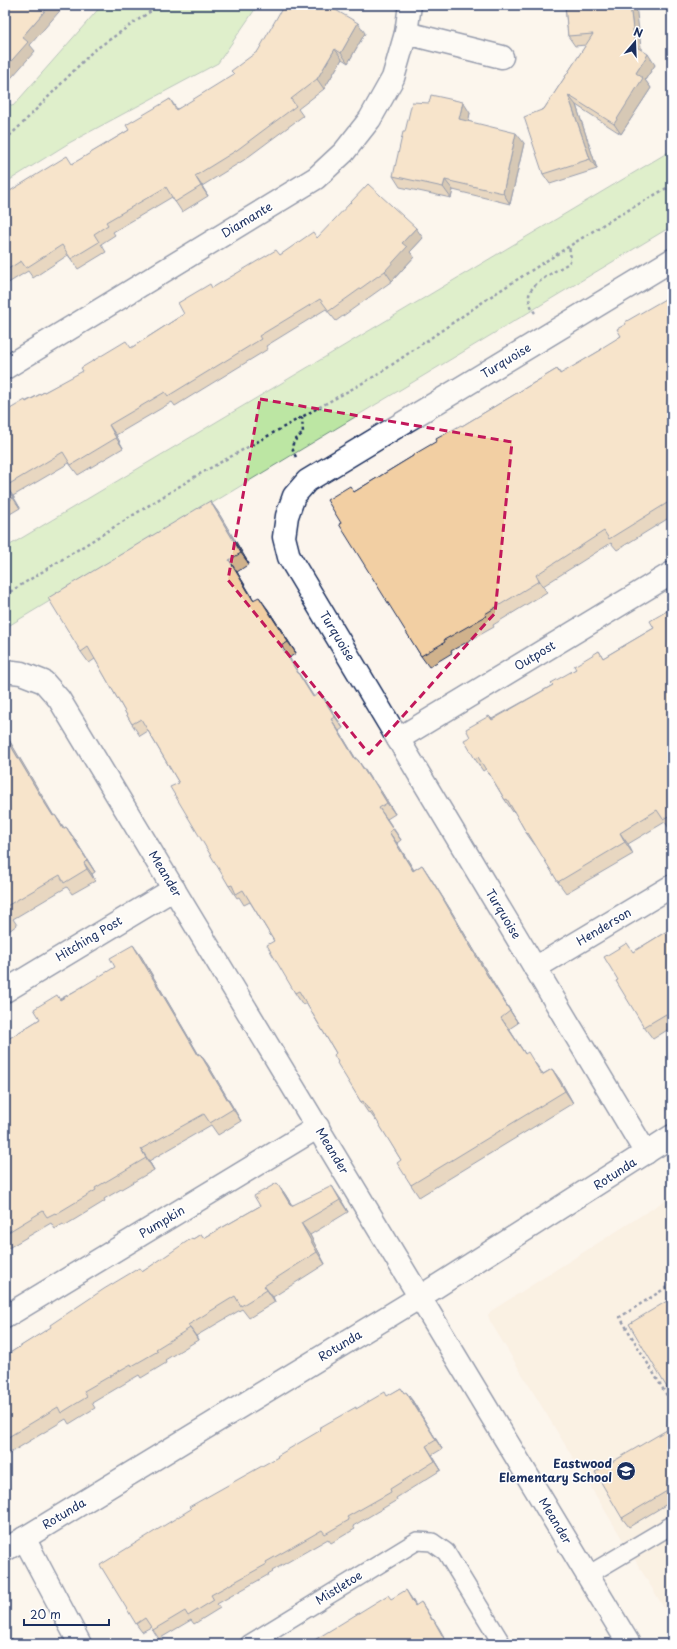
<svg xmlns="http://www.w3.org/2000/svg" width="677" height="1649" font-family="'Playpen Sans',sans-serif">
	<rect width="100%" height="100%" fill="#fcf5ed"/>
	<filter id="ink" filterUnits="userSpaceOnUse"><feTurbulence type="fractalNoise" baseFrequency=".025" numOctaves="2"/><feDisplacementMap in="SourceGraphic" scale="8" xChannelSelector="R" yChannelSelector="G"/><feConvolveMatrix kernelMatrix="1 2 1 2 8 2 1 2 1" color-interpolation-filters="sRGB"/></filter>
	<g filter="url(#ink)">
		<polygon fill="#f9ead7" points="672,1196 672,1621 490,1321 488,1315 491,1311"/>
		<g fill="#bce6a3" stroke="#6c8a80">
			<polygon points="102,5 258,5 218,63 69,143 5,183 5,101 13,106"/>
			<polygon points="672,150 672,226 5,628 5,548"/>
		</g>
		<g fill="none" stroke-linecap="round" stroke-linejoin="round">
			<g stroke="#1b2f5e" stroke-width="20">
				<g id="lane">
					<polyline points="588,1575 672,1525"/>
					<polyline points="249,1644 417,1541 432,1542 446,1552 502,1644"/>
				</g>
			</g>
			<g stroke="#1b2f5e" stroke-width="25">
				<g id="street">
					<polyline points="406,33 502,57"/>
					<polyline points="5,368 316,178 344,152 370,119 393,78 406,33 410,5"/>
					<polyline points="5,671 21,673 44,682 59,699 629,1644"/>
					<polyline points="398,739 672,573"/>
					<polyline points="535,968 672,886"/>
					<polyline points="5,991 174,889"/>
					<polyline points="646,1153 289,557 284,537 287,516 294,496 307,481 672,260"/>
					<polyline points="5,1317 318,1127"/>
					<polyline points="24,1538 80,1644"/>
					<polyline points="5,1550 420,1297 672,1136"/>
				</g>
			</g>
			<g stroke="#1b2f5e" stroke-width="2.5" stroke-dasharray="3 3" stroke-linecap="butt">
				<polyline points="5,140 21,125 93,51 151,11 155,5"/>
				<path d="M535,313C531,308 527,298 530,292C534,282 559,269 569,263L571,259L569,246"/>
				<path d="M296,457C289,444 293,442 303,433L302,417"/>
				<polyline points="5,595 196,476 377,375 493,295 604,224 672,185"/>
				<polyline points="670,1185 672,1188"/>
				<polyline points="672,1284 620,1317 672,1404"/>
			</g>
			<use href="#lane" stroke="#fff" stroke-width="17"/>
			<use href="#street" stroke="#fff" stroke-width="22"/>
		</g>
		<g fill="#d0b28c" stroke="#1b2f5e">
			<polygon points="565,5 641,50 655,65 645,80 651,88 621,134 576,105 597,169 550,184 543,174 544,109 586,45 575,46 568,36"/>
			<polygon points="365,33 348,63 342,59 324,89 298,109 303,116 244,160 202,186 208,196 182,212 172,197 113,232 115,235 101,244 106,252 78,269 68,255 33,278 28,271 5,285 5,194 73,164 129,130 170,99 177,109"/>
			<polygon points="470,113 468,121 524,143 510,204 453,190 451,198 400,187 393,176"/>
			<polygon points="317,238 423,238 410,252 414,257 392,281 336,321 326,309 266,346 268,349 175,406 172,402 116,435 123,448 78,475 69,463 13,496 20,508 5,517 5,412 131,348 184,314 213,288 280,255"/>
			<polygon points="672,295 672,516 617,550 611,543 543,586 547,592 493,625 494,627 451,651 452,653 429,667 421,656 341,523 354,492 413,456 462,426 557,369 561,374 601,350 621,336 626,324"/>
			<polygon points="210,501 218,512 249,564 237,572 254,600 267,608 296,653 289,658 313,696 328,704 343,728 339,731 356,759 357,759 371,780 381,791 395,814 387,819 401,840 397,843 414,870 422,865 430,877 450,909 495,986 518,1023 509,1029 525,1054 536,1064 543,1074 552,1069 560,1080 573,1103 419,1197 411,1185 401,1160 377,1120 376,1121 370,1113 369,1114 361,1102 338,1062 336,1053 306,1003 303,1005 295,993 274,941 250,902 244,905 239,897 237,898 229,886 179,783 148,731 140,736 132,724 95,659 89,663 81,652"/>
			<polygon points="672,608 672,830 671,831 665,822 628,844 633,854 566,893 558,882 536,845 535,845 527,834 514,811 513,812 505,800 496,785 486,769 483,771 475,759 470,737 489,716 492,719 553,685 576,669 599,651 603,658 654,628"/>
			<polygon points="5,733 53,816 64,828 66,827 74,838 95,872 92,874 95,881 72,894 67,887 13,919 17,925 5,934"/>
			<polygon points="672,928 672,1027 653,1039 644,1027 618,980 633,952"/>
			<polygon points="141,956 199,1055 200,1054 208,1065 241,1121 218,1135 211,1125 149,1161 154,1170 104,1199 105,1201 64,1226 63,1224 55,1229 51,1223 5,1250 5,1041 40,1019 60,999"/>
			<polygon points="277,1183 285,1194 292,1205 340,1198 348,1212 310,1235 325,1264 273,1297 275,1302 249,1318 242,1309 196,1336 198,1340 165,1360 166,1363 141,1378 139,1375 92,1403 95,1408 69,1424 66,1419 5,1456 5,1356 142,1272 201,1234 204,1238 260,1206"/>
			<polygon points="401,1388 404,1393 412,1400 442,1449 432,1455 441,1470 396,1498 397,1500 353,1526 355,1529 331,1543 328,1539 272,1571 273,1572 217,1604 220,1608 194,1624 191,1620 159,1639 151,1627 142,1632 136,1624 278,1457 357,1409 388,1396"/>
			<polygon points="672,1427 672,1501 629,1527 622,1518"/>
		</g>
		<g fill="#a99172" stroke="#1b2f5e">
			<polygon points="50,5 65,5 30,45 35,51 5,85 5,68 22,37"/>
			<polygon points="630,5 636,5 642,56 635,46"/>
			<polygon points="358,23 365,33 348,63 341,53"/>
			<polygon points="335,49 342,59 324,89 317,79"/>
			<polygon points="648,54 655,65 645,80 651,88 621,134 614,124 636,73"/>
			<polygon points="568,95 576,105 597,169 590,159"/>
			<polygon points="463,102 470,113 467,130 459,119"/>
			<polygon points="516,133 524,143 510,204 503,193"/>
			<polygon points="195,176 202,186 208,196 201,186"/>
			<polygon points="445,180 453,190 451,198 443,187"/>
			<polygon points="416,228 423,238 410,252 414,257 392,281 385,271 402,243"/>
			<polygon points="109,425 116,435 123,448 116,438"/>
			<polygon points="6,486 13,496 20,508 13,498"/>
			<polygon points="210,501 218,512 249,564 241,553"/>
			<polygon points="229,560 237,572 261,612 253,600"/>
			<polygon points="536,575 543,586 547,592 539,581"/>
			<polygon points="259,597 267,608 296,653 288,642"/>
			<polygon points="281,646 289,658 321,708 313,697"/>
			<polygon points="320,693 328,704 343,728 335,717"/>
			<polygon points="331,719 339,731 363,771 355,759"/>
			<polygon points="5,733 54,816 46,805 5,736"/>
			<polygon points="357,759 365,770 379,792 371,781"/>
			<polygon points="373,780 381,791 395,814 387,803"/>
			<polygon points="379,808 387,819 401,840 393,829"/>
			<polygon points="55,815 63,826 71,840 63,829"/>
			<polygon points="66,827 74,838 95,872 87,860"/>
			<polygon points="389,832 397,843 421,882 413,871"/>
			<polygon points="620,833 628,844 633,854 625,842"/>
			<polygon points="84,863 92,874 95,881 87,869"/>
			<polygon points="422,865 430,877 450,909 495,986 518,1023 487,975"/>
			<polygon points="133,945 141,956 199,1055 206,1066 191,1043"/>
			<polygon points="501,1018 509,1029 533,1066"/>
			<polygon points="200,1054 208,1065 241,1121 233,1109"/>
			<polygon points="552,1069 560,1080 573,1103 565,1091"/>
			<polygon points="141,1149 149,1161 154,1170 146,1158"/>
			<polygon points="277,1183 285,1194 299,1218 291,1206"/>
			<polygon points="332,1186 340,1198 348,1212 340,1200"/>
			<polygon points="301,1223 310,1235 325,1264 317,1252"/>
			<polygon points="264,1286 273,1297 275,1302 267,1290"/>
			<polygon points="188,1325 196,1336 198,1340"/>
			<polygon points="406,1392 412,1400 442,1449 436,1440"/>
			<polygon points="426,1446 432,1455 441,1470 435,1461"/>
			<polygon points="406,1590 412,1599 421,1614 415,1606"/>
			<polygon points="421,1602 427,1611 438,1628 432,1620"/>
			<polygon points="433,1619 439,1628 448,1644 447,1644"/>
		</g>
		<g fill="#f2cfa3" stroke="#1b2f5e">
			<polygon points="5,5 50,5 22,37 28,42 5,68"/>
			<polygon points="284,5 327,5 358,23 341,53 335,49 317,79 291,99 296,106 237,150 195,176 201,186 175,202 166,187 106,222 108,225 94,234 99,242 71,259 62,245 26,268 21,261 5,271 5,194 67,156 72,164 129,130 126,125 170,99 176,110 234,74 231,71 258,51"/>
			<polygon points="565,5 630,5 635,46 648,54 636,73 643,78 614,124 568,95 590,159 543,174 524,117 544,109 593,34 568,36"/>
			<polygon points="431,95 463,102 459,119 516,133 503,193 445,180 443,187 393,176 403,132 405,132 412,102 429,103"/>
			<polygon points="368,184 416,228 402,243 407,247 385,271 329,311 320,299 259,336 261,339 168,396 165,392 109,425 116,438 71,465 63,452 6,486 13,498 5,503 5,412 25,400 26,402 83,371 81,368 126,341 131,348 184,314 178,303 210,284 212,288 276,250 280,255 313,232 317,238"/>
			<polygon points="672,295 672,500 609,539 604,531 536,575 539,581 485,614 486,616 444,640 445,642 421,656 339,524 341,523 327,500 350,486 354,492 413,456 413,455 437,441 436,439 461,425 462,426 557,369 560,374 601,350 600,349 621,336 617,329 626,324 625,322"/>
			<polygon points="210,501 241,553 229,560 253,600 259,597 288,642 281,646 313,697 320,693 335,717 331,719 355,759 357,759 371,781 373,780 387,803 379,808 393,829 389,832 413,871 422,865 442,897 487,975 510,1011 501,1018 525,1054 528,1052 542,1075 552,1069 565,1091 411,1185 397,1163 401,1160 369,1108 368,1109 363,1101 361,1102 337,1063 338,1062 334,1055 336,1053 299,991 295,993 272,954 267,945 274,941 243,890 236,894 232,885 229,886 170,787 179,783 141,719 132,724 88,647 81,652 48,598"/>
			<polygon points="672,608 672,814 663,819 657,810 620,833 625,842 558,882 528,833 527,834 507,799 505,800 489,773 488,773 478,757 475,759 464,740 470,737 466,729 489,716 492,720 553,685 551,683 576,669 574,666 599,651 603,658 654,628 650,621"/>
			<polygon points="5,736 46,805 53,816 55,815 63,829 66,827 87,860 84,863 87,869 64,883 60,875 5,907"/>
			<polygon points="5,908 9,914 5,917"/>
			<polygon points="672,928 672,1012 667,1015 666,1014 644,1027 616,981 618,980 604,957 627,943 633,952"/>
			<polygon points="133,945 191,1043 198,1055 200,1054 233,1109 210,1123 204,1114 141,1149 146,1158 95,1188 96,1190 56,1214 55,1213 47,1217 43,1211 5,1234 5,1041 40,1019 34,1009 57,995 60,1000 115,967 110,958"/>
			<polygon points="277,1183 291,1206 332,1186 340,1200 301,1223 317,1252 264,1286 267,1290 241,1306 235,1296 188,1325 190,1328 156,1349 158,1351 132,1366 131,1364 84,1391 87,1397 61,1413 58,1407 5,1439 5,1356 51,1327 50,1325 104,1289 139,1268 142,1272 192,1238 193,1239 201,1234 204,1238 260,1206 254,1196"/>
			<polygon points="672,1298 672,1396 629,1324"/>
			<polygon points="401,1388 404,1393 406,1392 436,1440 426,1446 435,1461 390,1489 391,1492 347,1517 349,1520 325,1534 322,1530 266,1562 267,1564 211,1595 214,1600 188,1616 185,1611 153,1630 145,1618 136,1624 100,1565 191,1509 189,1507 278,1457 277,1456 321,1430 319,1428 356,1407 356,1409 385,1392 387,1396"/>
			<polygon points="672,1427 672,1488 622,1518 595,1472"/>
			<polygon points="406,1590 415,1606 421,1602 432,1620 433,1619 447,1644 308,1644 388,1595 391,1599"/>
			<polygon points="5,1635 6,1635 9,1640 11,1638 15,1644 5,1644"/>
			<polygon points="305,1641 307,1644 301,1644"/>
		</g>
	</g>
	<path d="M0 0H677V1649H0ZM260,399L512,442L495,613L369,754L228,580Z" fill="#fcf5ed" fill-opacity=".55" fill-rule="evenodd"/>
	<path fill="none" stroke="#c2185b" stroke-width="3" stroke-dasharray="8 5" stroke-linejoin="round" d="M260,399L512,442L495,613L369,754L228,580Z"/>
	<defs>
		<g id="school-disc" transform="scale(1)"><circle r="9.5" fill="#1b2f5e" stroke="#fff"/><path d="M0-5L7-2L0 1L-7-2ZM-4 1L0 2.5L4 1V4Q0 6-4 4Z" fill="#fff"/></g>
	</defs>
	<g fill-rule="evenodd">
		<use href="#school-disc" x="626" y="1471"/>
	</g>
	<g text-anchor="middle" stroke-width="3" stroke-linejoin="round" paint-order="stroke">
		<g font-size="12" fill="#1b2f5e" stroke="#fff">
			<text transform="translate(247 220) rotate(-31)" y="4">Diamante</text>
			<text transform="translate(506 361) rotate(-31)" y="4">Turquoise</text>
			<text transform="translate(337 636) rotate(59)" y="4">Turquoise</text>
			<text transform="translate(535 656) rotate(-31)" y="4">Outpost</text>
			<text transform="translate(165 874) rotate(59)" y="4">Meander</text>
			<text transform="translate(503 914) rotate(59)" y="4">Turquoise</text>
			<text transform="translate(604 927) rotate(-31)" y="4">Henderson</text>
			<text transform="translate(89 939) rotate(-31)" y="4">Hitching Post</text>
			<text transform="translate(332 1151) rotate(59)" y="4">Meander</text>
			<text transform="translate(615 1174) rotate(-33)" y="4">Rotunda</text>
			<text transform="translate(162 1222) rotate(-31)" y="4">Pumpkin</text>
			<text transform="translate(340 1346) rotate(-31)" y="4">Rotunda</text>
			<text transform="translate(64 1514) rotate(-31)" y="4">Rotunda</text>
			<text transform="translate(555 1521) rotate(59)" y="4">Meander</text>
			<text transform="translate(339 1588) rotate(-32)" y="4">Mistletoe</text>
		</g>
		<g font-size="12" font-weight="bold" fill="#1b2f5e" stroke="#fff" text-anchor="end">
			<text x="612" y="1468">Eastwood<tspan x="612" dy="14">Elementary School</tspan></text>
		</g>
	</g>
	<rect width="677" height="1649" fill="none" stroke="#fff" stroke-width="20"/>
	<rect x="10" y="10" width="657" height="1629" fill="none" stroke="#1b2f5e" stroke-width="1.5" filter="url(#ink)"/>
	<g transform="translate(635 42) rotate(19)" stroke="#ffffff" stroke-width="3" paint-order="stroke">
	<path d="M0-3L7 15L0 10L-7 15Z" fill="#1b2f5e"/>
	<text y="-6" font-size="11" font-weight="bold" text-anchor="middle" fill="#1b2f5e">N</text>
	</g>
	<path d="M24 1619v6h85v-6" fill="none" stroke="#1b2f5e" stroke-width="2"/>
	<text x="30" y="1619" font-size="12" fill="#1b2f5e" stroke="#ffffff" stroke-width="3" paint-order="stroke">20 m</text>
</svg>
